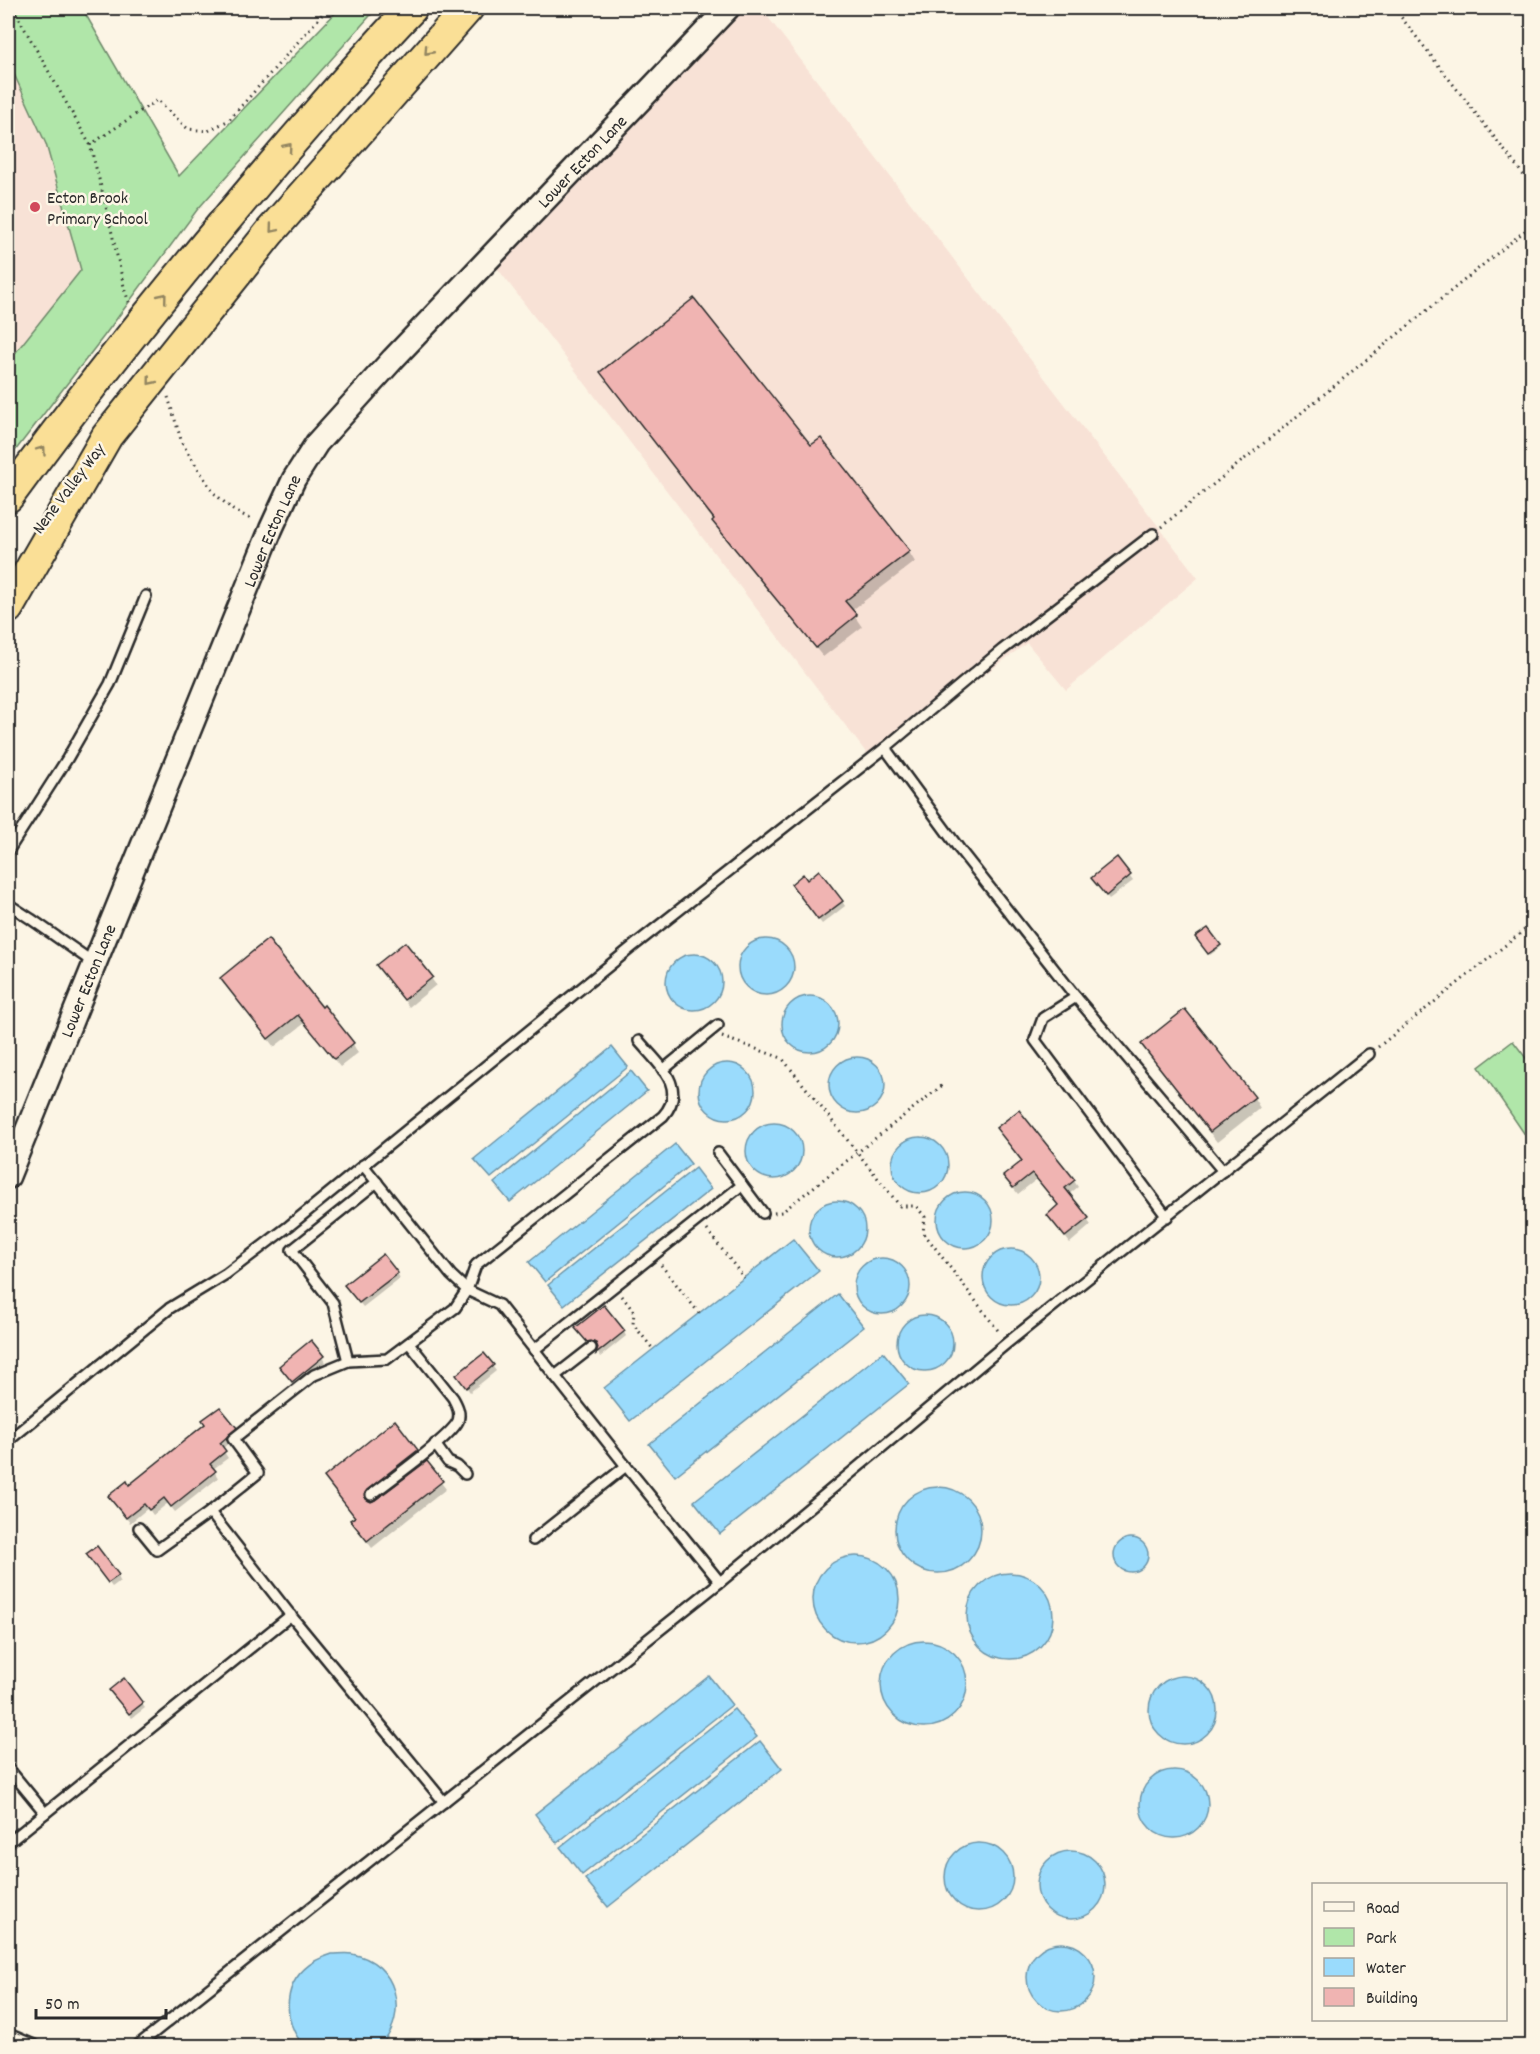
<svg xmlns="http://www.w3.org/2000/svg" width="1540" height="2054" font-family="Dekko,sans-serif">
	<rect width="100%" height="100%" fill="#fcf5e5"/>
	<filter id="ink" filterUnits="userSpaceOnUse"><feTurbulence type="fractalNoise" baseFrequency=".0167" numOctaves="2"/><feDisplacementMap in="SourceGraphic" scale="12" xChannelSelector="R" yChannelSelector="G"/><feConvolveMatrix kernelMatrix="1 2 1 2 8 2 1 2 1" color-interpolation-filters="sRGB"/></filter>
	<g filter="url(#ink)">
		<g fill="#f8e2d6">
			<polygon points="722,8 761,8 1198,578 1066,690 1027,643 871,759 485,252"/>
			<polygon points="8,61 46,144 81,270 8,362"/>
		</g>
		<g fill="#b0e6a9" stroke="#6e886a" stroke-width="1.5">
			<polygon points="8,8 82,8 179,176 340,8 377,8 197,210 104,336 8,460 8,362 81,270 46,144 8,61"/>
			<polygon points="1513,1041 1532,1066 1532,1145 1479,1067"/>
		</g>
		<g fill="#9adbfc" stroke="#6e95a8" stroke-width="1.5">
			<circle cx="766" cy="967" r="28"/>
			<circle cx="694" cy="982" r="28"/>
			<circle cx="810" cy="1024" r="28"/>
			<polygon points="612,1047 628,1067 491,1178 474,1159"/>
			<circle cx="857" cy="1085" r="28"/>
			<circle cx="727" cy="1091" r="28"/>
			<polygon points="631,1071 647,1091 510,1202 494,1183"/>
			<circle cx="774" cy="1151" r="28"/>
			<circle cx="920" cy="1165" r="28"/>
			<polygon points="675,1144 691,1164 545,1282 529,1262"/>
			<polygon points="695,1168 711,1189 564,1305 548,1285"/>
			<circle cx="965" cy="1220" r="28"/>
			<circle cx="837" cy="1229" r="28"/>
			<polygon points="793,1239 819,1271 630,1421 604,1388"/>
			<circle cx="1011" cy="1277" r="28"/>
			<circle cx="882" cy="1286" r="28"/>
			<polygon points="838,1294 864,1327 675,1476 649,1444"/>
			<circle cx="925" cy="1343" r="28"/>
			<polygon points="883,1352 909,1384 720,1534 694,1501"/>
			<circle cx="938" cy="1530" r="43"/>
			<circle cx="1131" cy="1555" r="17"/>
			<circle cx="856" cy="1599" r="43"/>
			<circle cx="1010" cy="1616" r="43"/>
			<circle cx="924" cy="1684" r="43"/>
			<circle cx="1183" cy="1710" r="34"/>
			<polygon points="709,1676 732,1705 557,1843 535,1814"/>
			<polygon points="734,1709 757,1737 582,1875 560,1847"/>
			<polygon points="760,1741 782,1769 608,1907 585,1879"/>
			<circle cx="1174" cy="1804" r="34"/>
			<circle cx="979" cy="1877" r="34"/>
			<circle cx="1071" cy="1885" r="34"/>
			<circle cx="1061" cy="1977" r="34"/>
			<path d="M332,1954C339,1954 346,1953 352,1954C397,1962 410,2015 380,2046H304C281,2019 282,1981 315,1961C320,1958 327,1956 332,1954Z"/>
		</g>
		<g fill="#0003">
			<polygon points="602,372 811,447 909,552 915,562 851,611 862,627 823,657 720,531 714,521 608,383"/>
			<polygon points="1117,860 1133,881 1109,899 1096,883"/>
			<polygon points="807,882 842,901 845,906 822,924 795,889"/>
			<polygon points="1207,930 1221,947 1210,955 1197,938"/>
			<polygon points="378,965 431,978 436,985 409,1007"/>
			<polygon points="222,978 322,1009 353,1044 358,1053 340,1067 305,1023 274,1047"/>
			<polygon points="1185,1011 1254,1098 1260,1108 1217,1142 1149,1055 1143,1045"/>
			<polygon points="998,1129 1074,1181 1078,1187 1068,1195 1091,1225 1070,1243 1048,1215 1059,1207 1037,1179 1018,1194 1009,1183 1023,1162"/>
			<polygon points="397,1273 400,1278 363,1307 349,1290"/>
			<polygon points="624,1332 626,1336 600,1357 598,1353 599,1348 591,1347 580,1333"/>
			<polygon points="484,1355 496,1371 470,1392 461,1380"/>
			<polygon points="322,1357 325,1362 295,1386 283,1371"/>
			<polygon points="394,1422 421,1458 371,1497 368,1502 371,1503 426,1463 446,1489 372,1548 357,1528 356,1518 326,1477"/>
			<polygon points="235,1428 239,1434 222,1449 228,1458 213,1469 218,1478 175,1512 168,1503 153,1515 148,1508 130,1523 113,1501 129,1487"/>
			<polygon points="91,1559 118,1576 120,1581 112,1587"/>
			<polygon points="114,1695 142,1704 145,1708 132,1718"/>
		</g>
		<g fill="#f0b4b2" stroke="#2b2b2b" stroke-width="1.5">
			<polygon points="694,298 811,445 821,438 910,551 845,601 857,615 816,648 712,521 714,519 600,372"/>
			<polygon points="1117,857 1131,875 1106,896 1091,878"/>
			<polygon points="819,870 843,901 818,920 791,884 803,874 807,880"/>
			<polygon points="1208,928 1221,945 1208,954 1195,937"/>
			<polygon points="268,939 322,1007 324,1005 354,1043 334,1059 298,1015 268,1039 220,978"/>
			<polygon points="405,942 433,977 404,1000 376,965"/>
			<polygon points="1185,1009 1255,1097 1210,1132 1141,1044"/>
			<polygon points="1019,1110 1075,1180 1065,1188 1089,1218 1065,1237 1047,1215 1058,1205 1032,1173 1013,1188 1003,1176 1022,1161 996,1128"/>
			<polygon points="383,1254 398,1273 359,1303 344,1285"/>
			<polygon points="604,1305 625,1331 596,1354 598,1348 596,1343 591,1341 587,1342 575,1328"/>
			<polygon points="311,1340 324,1356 292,1382 279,1366"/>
			<polygon points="484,1353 494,1365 466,1388 456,1375"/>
			<polygon points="220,1407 237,1428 220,1443 226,1451 210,1464 216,1471 171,1507 164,1498 149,1510 144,1504 126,1518 108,1496 127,1481 129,1485 205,1424 202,1420"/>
			<polygon points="395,1420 418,1450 367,1490 364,1495 366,1499 371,1502 375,1500 427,1461 443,1481 367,1541 350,1520 355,1517 324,1477"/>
			<polygon points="97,1546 119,1575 108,1583 86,1554"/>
			<polygon points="124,1678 143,1703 129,1714 109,1690"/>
		</g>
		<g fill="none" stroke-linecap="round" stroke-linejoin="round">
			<g stroke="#2b2b2b" stroke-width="14">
				<g id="service">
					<polyline points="885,748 1002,650 1153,534"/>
					<polyline points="8,851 67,759 110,684 146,596"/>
					<polyline points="8,904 31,919 94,963"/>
					<polyline points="1076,997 1043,1018 1035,1040 1167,1217"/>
					<polyline points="663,1070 718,1025"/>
					<polyline points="363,1165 451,1275 467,1290 499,1305 626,1466 720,1582"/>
					<polyline points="742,1185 763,1213"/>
					<polyline points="534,1350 742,1185 718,1153"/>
					<polyline points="348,1361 333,1303 292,1250 377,1182"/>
					<polyline points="555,1376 591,1348"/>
					<polyline points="8,1441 170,1308 226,1274 289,1226 632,947 885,748 960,850 1076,997 1223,1171"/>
					<polyline points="435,1444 448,1462 457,1466 465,1474"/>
					<path d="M371,1495C389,1481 450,1438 458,1421C461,1413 457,1405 453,1398L409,1343"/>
					<path d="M210,1512L258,1473L233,1439L314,1375L348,1361L387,1359L455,1308L467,1290L476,1265L663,1116C689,1087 657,1063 639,1041"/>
					<polyline points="139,1528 157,1550 210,1512 292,1617 444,1802"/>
					<polyline points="533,1540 626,1466"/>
					<polyline points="8,1768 45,1813"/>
					<polyline points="8,1843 291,1615"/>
					<polyline points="8,2034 36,2046"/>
					<polyline points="137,2046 720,1582 1007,1343 1369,1054"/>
				</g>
			</g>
			<g stroke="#2b2b2b" stroke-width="27">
				<g id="tertiary">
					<path id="s1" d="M8,1177L271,529L294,479L317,443L393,359L728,8"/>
				</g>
			</g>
			<g stroke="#2b2b2b" stroke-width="34">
				<g id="trunk">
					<path d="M8,497C95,378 189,262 285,150C327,102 368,53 412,8"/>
					<polyline points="8,608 107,436 270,232 468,8"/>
				</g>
			</g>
			<g stroke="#2b2b2b" stroke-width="3" stroke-dasharray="1.5 4.5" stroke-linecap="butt">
				<polyline points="13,8 90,145 104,198 125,291 129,302"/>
				<polyline points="1394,8 1532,186"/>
				<polyline points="90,145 157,100 188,129 208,131 229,120 328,8"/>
				<polyline points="168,397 182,443 213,492 233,510 253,520"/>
				<polyline points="1161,527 1532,225"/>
				<polyline points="722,1037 782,1058 900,1206 916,1206 925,1217 923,1232 1000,1333"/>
				<polyline points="1378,1047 1532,924"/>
				<polyline points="774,1213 782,1212 944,1084"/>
				<polyline points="707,1230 744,1278"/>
				<polyline points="661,1265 699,1313"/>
				<polyline points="622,1296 634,1312 633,1324 653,1349"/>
			</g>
			<use href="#service" stroke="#fcf5e5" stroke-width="9"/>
			<use href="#tertiary" stroke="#fcf5e5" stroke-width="22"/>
			<use href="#trunk" stroke="#fadf96" stroke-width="30"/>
		</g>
		<defs><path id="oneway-chevron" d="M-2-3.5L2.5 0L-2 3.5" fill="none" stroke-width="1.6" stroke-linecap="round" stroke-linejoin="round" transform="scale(1.5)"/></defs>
		<g stroke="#928560">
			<use href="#oneway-chevron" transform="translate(428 51) rotate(132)"/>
			<use href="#oneway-chevron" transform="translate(288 147) rotate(-49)"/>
			<use href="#oneway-chevron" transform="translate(273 229) rotate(130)"/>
			<use href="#oneway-chevron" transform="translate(163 297) rotate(-51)"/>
			<use href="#oneway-chevron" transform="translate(151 381) rotate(129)"/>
			<use href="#oneway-chevron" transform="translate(42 450) rotate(-54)"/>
		</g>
	</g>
	<circle fill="#d1495b" stroke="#fcf5e5" stroke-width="2" cx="35" cy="207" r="6"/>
	<g text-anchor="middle" stroke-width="5" stroke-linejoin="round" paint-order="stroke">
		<g font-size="18" fill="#2b2b2b" stroke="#fcf5e5">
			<text dy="6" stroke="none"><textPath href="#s1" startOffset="1184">Lower Ecton Lane</textPath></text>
			<text transform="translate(68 488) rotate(-53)" y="6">Nene Valley Way</text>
			<text dy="6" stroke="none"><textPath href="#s1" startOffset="698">Lower Ecton Lane</textPath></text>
			<text dy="6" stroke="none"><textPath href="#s1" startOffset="212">Lower Ecton Lane</textPath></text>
		</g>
		<g font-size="18" fill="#2b2b2b" stroke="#fcf5e5" text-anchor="start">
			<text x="47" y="203">Ecton Brook<tspan x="47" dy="21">Primary School</tspan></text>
		</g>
	</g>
	<rect width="1540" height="2054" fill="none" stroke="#fcf5e5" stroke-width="30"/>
	<rect x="15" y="15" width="1510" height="2024" fill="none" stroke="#2b2b2b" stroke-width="2" filter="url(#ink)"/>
	<rect x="1312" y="1883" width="195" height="138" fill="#fcf5e5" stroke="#a8a49b" stroke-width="1.5"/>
	<rect x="1324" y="1902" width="30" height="9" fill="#fcf5e5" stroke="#a8a49b" stroke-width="1.5"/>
	<text x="1366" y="1913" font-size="18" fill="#2b2b2b">Road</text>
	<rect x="1324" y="1928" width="30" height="18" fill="#b0e6a9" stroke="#a8a49b" stroke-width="1.5"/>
	<text x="1366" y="1943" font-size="18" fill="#2b2b2b">Park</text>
	<rect x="1324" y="1958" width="30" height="18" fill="#9adbfc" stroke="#a8a49b" stroke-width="1.5"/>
	<text x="1366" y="1973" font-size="18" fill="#2b2b2b">Water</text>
	<rect x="1324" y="1988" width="30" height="18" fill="#f0b4b2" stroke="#a8a49b" stroke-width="1.5"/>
	<text x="1366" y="2003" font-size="18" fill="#2b2b2b">Building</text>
	<path d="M36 2009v9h130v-9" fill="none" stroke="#2b2b2b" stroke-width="3"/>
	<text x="45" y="2009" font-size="18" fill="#2b2b2b" stroke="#fcf5e5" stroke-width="4.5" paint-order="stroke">50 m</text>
</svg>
